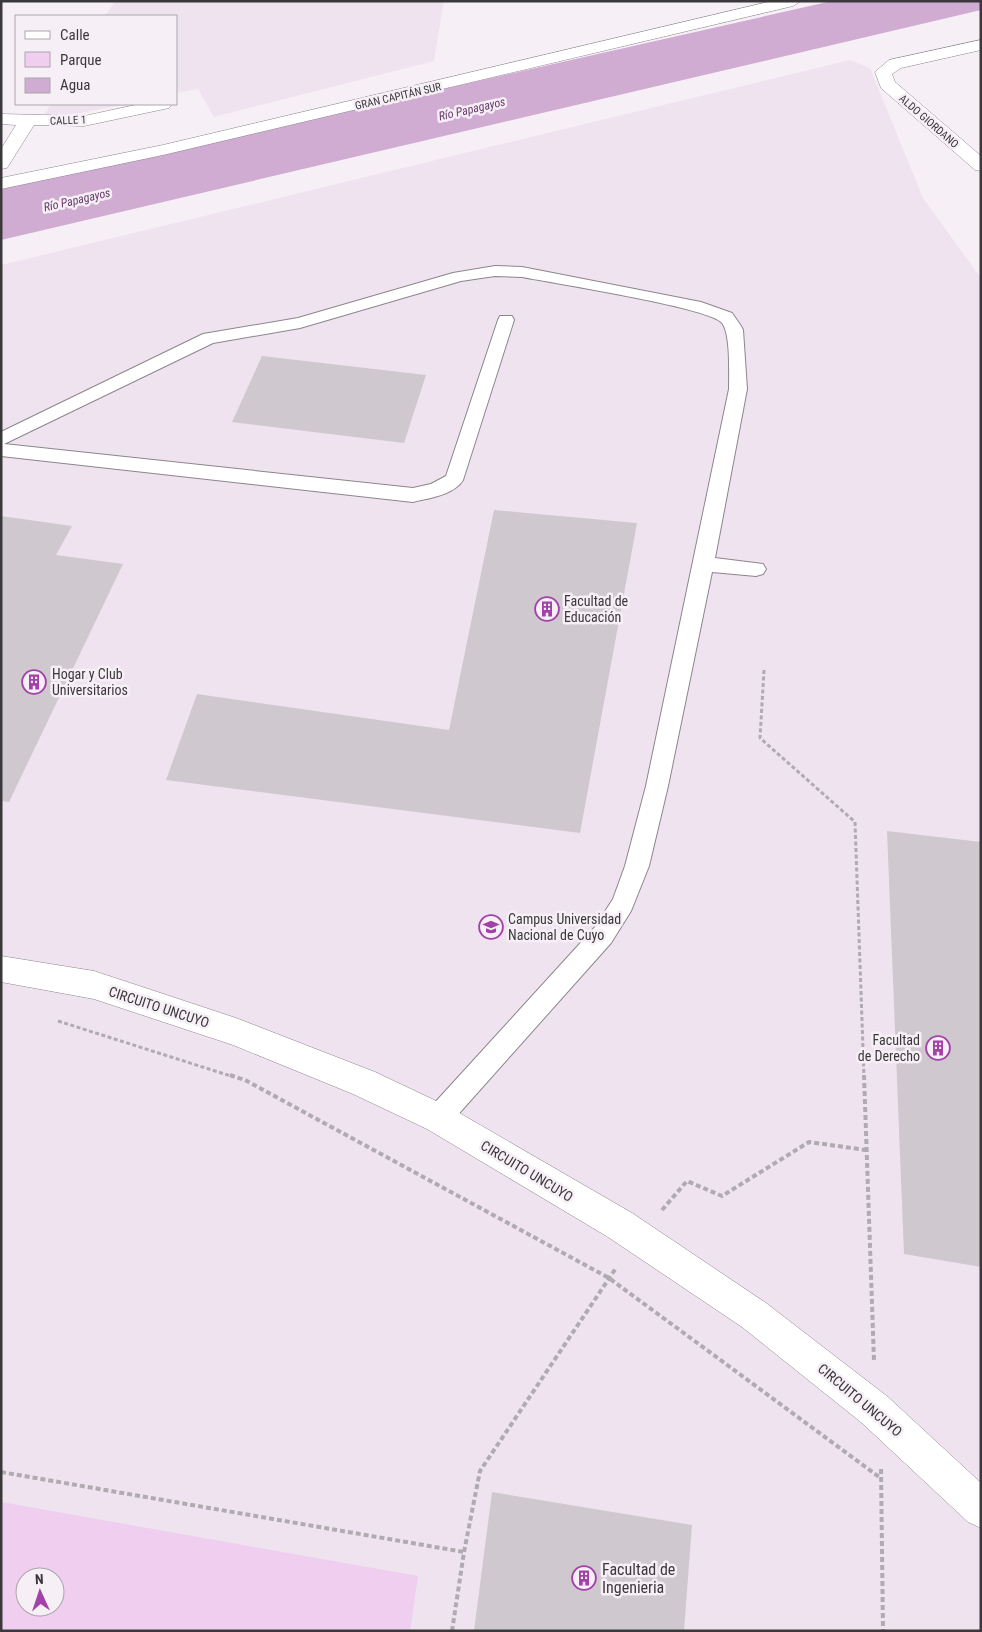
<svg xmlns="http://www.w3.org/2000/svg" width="982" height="1632" font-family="'Roboto Condensed',sans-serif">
	<rect width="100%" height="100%" fill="#f6f0f6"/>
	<g fill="#efe3ef" fill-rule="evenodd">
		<polygon points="115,1 444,1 434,61 214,117 198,89 176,93 176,16 105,16"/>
		<path d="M850,60L870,68L923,198L981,278V1631H1V265ZM25,1577H55V1607H25Z"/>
		<polygon points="51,104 125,104 40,121"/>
	</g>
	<path fill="#efcef0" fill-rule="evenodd" d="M1,1502L418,1576L410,1631H1ZM25,1577H55V1607H25Z"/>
	<polygon fill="#d0abd2" points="832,1 981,1 981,10 1,240 1,189"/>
	<g fill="#cfc9cf">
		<polygon points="262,356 426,375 404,443 232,422"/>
		<polygon points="494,510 637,523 580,833 166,780 197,694 449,730"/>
		<polygon points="1,516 72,526 56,555 123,564 9,802 1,801"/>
		<polygon points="887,831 981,842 981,1267 904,1254"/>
		<polygon points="492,1492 692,1525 684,1631 474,1631"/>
	</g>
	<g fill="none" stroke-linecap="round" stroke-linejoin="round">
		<g stroke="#8c868c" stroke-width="2">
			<path id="service" d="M495,266L522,267L701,302L732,313L741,326L743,330L747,389L715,558L763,564L766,569L763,574L756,576L712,572L668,786L649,866L631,911L611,943L447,1127L438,1131L429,1127L425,1118L429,1109L595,927L613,899L625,866L646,786L729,389C729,374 731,331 721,322C705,307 553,283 522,277L495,276L461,281L300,328L213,343L4,444L413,488L431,484L446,476L498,320L500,316H512L514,320L463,480C454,495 429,498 413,502L1,456V432L203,334L298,318L453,273Z"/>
		</g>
		<g stroke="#8c868c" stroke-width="1">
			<g id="minor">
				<polygon points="981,40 981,50 901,68 892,74 895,82 981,156 981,171 975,170 881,88 875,72 889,60"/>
				<polygon points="140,104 172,104 169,108 84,126 34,125 7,168 1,169 1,149 16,125 1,124 1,114 84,116"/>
			</g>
		</g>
		<g stroke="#8c868c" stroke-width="1">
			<g id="tertiary">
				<polygon points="772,1 801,1 793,6 163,155 1,189 1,178 163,145"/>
				<polygon points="1,956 94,971 236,1018 375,1072 449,1107 632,1213 766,1303 888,1397 981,1483 981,1528 968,1522 862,1423 742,1327 608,1237 427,1129 353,1094 233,1045 94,999 1,982"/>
			</g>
		</g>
		<g stroke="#b0abb0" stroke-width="3" stroke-dasharray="4 2.5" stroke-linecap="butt">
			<polyline points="764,670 760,738 855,822 864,1077"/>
			<polyline points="58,1021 234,1077"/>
		</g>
		<g stroke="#b0abb0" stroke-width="4" stroke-dasharray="5 3" stroke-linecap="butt">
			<polyline points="230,1075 245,1080 609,1278 882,1479"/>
			<polyline points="864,1075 874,1361"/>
			<polyline points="662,1210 687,1181 722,1196 809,1142 866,1150"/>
			<polyline points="881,1469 883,1631"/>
			<polyline points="1,1472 464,1552"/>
			<polyline points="452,1631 464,1552 480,1471 616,1268"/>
		</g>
		<use href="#service" fill="#fff" fill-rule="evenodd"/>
		<use href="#minor" fill="#fff" fill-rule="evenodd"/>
		<use href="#tertiary" fill="#fff" fill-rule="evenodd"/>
	</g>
	<defs>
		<g id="building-ring" transform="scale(1.25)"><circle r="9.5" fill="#f6f0f6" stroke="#a241a8" stroke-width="1.5"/><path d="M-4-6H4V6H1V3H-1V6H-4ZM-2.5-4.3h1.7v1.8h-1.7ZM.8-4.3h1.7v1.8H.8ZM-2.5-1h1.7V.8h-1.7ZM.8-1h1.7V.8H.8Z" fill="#a241a8"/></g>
		<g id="university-ring" transform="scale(1.25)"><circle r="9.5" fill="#f6f0f6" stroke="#a241a8" stroke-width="1.5"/><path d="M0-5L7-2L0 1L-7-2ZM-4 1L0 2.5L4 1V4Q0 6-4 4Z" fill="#a241a8"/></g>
	</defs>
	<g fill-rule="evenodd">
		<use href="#building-ring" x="547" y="609"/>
		<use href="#building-ring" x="34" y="682"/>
		<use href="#university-ring" x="491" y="927"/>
		<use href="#building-ring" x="938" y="1048"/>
		<use href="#building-ring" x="584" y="1578"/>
	</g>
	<g text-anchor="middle" stroke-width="5" stroke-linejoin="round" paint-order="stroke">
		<g font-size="11" fill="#3b383b" stroke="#f6f0f6">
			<text transform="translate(398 96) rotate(-13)" y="4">GRAN CAPITÁN SUR</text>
			<text transform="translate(68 120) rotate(-2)" y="4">CALLE 1</text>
			<text transform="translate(929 121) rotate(41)" y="4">ALDO GIORDANO</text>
		</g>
		<g font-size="12" font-style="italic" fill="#67386a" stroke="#f6f0f6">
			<text transform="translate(472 109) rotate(-13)" y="4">Río Papagayos</text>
			<text transform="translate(77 200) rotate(-13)" y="4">Río Papagayos</text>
		</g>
		<g font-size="14" fill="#3b383b" stroke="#f6f0f6" text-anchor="start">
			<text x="564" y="606">Facultad de<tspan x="564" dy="16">Educación</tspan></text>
			<text x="52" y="679">Hogar y Club<tspan x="52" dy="16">Universitarios</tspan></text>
			<text x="508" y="924">Campus Universidad<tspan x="508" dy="16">Nacional de Cuyo</tspan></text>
			<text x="920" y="1045" text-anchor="end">Facultad<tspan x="920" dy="16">de Derecho</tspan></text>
		</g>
		<g font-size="14" fill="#3b383b" stroke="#f6f0f6">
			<text transform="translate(159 1007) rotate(18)" y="5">CIRCUITO UNCUYO</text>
			<text transform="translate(527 1171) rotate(31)" y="5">CIRCUITO UNCUYO</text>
			<text transform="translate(860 1400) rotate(40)" y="5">CIRCUITO UNCUYO</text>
		</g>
		<g font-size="16" fill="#3b383b" stroke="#f6f0f6" text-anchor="start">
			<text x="602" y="1575">Facultad de<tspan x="602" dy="18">Ingenieria</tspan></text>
		</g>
	</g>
	<rect width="982" height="1632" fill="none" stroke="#3b383b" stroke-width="5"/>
	<rect x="15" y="15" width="162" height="90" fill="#f6f0f6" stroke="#aba6ab"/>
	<rect x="25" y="31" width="25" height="8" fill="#ffffff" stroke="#aba6ab"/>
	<text x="60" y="40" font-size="15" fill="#3b383b">Calle</text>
	<rect x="25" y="52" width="25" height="15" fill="#efcef0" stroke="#aba6ab"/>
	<text x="60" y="65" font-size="15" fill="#3b383b">Parque</text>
	<rect x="25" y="78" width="25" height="15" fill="#d0abd2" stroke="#aba6ab"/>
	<text x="60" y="90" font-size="15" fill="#3b383b">Agua</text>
	<g transform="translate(40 1592) rotate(357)"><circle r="24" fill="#f6f0f6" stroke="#aba6ab"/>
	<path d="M0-4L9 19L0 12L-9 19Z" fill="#a241a8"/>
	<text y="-8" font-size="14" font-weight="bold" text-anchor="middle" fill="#3b383b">N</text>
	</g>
</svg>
